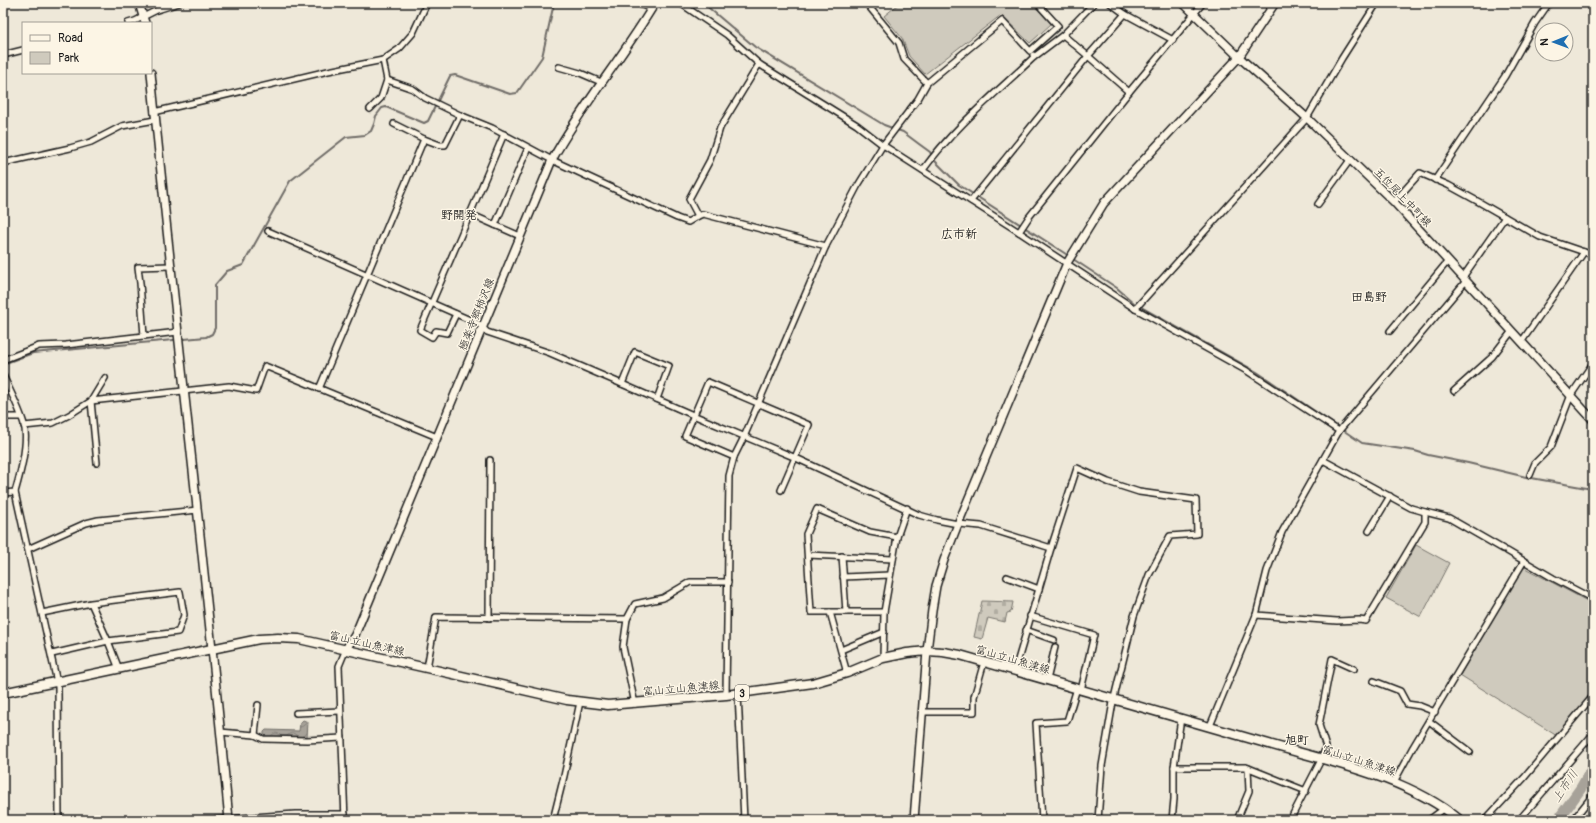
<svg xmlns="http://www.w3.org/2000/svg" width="1596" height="823" font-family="Pangolin,'Klee One',sans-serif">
	<defs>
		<pattern id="cemetery-stones" width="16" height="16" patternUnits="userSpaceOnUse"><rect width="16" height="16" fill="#cfcabd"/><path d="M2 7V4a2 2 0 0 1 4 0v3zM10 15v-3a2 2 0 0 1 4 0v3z" fill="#b1ada2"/></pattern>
		<pattern id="water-waves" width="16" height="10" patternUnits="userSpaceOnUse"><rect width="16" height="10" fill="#a7a299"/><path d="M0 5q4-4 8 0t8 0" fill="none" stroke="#87837c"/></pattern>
	</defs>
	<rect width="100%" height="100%" fill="#eee8d9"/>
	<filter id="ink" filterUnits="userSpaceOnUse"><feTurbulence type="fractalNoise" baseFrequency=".025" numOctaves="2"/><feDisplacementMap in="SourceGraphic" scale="8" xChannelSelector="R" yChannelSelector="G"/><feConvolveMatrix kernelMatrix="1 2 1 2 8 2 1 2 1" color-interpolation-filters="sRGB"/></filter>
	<g filter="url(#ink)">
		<polygon fill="url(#cemetery-stones)" stroke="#76736c" points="982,601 1013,602 1011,612 1007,613 1005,622 988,618 982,639 974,637"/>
		<g fill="#cfcabd" stroke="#76736c">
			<polygon points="900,3 1032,3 1051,24 1030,43 1001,15 925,74 909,56 902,38 884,16"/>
			<polygon points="1416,545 1449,563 1421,617 1386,598"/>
			<polygon points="1523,567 1593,604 1593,691 1557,736 1460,675"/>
		</g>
		<polygon fill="url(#water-waves)" stroke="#6f6c67" points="303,720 308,722 307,738 264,737 264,732 266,730 299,731 300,723"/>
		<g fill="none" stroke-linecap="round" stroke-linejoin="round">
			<g stroke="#6f6c67" stroke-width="2">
				<polyline points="703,3 755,47 884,125 903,132 919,144 930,152 934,160 959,185 1069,256"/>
				<polyline points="1073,259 1117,288 1134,303 1257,372 1362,443 1415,451 1428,455 1468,463 1526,477 1592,489 1593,487"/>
				<polyline points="3,364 33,353 206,337 212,334 215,328 215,285 227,271 243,265 290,181 346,137 365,135 371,131 374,124 376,116 382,108 386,107 424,123 428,121 450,76 455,75 510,94 517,93 542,57 554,3"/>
			</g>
			<polyline stroke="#a7a299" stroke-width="11" points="1558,820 1581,788 1593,767"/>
			<g stroke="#1c1c1c" stroke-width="8">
				<g id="street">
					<polyline points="637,3 652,9"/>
					<polyline points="680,3 727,35 759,64 857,125 883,145 1019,232 1134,308 1247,371 1339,431"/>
					<polyline points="866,3 899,43 904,59 927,83"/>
					<polyline points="1094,3 1063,35 1088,56 1125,14 1110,3"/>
					<polyline points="1125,14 1173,40"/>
					<polyline points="128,23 135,21 157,10 179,3"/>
					<polyline points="3,55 23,50"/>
					<polyline points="1033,55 1034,57 1063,35"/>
					<polyline points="759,64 720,128 710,160 689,199 698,216 703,214 826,246"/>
					<polyline points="559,67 580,73 601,82"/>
					<polyline points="387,80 413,89 425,98 460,115"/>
					<polyline points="370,109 381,98 387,80 383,60"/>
					<polyline points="154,112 328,71 383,60 399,49 413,33 427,3"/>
					<polyline points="394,124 424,139"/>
					<polyline points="504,134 470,214 520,236"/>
					<polyline points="3,163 70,148 91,142 122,126 155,120"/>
					<path d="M923,170C954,127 996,93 1034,57"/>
					<polyline points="1435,180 1505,76 1535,23 1549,3"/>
					<polyline points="971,201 1088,56 1129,92"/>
					<polyline points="1394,202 1420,173 1448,185 1479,202 1540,237 1593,255"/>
					<polyline points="1318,204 1350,160"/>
					<polyline points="495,225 528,148"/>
					<polyline points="268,231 479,324 487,332 550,353 622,384 693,415 796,458 919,515 937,520 958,524 981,526 1051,548"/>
					<polyline points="1019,232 1029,217 1129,92 1203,3"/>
					<polyline points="1463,277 1505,217"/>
					<polyline points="1135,309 1307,118 1342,58 1377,3"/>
					<polyline points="456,314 447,333 436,331 432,337 420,330 470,214"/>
					<polyline points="1390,331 1448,261"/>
					<polyline points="144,336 140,283 138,267 170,266"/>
					<polyline points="1522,341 1584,252"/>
					<polyline points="3,360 39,346 66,345 178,332"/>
					<path d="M3,375C10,391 19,407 24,424C29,442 20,475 15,492L58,687L59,820"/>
					<polyline points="105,378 91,401 229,386 256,391 265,366 437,437"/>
					<polyline points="622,384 635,352 669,366 657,399"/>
					<polyline points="319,389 424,139 440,145 445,145 460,115 492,128 552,160 677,218 688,222 698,216"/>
					<polyline points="1454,391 1492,357 1512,331"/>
					<polyline points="3,417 21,417"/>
					<polyline points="24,426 53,423 69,415 91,401 97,463"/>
					<polyline points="734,457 685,436 708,382 809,425 781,490"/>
					<polyline points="1323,460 1411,508 1425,512 1449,518 1503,549"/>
					<polyline points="1530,475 1535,463 1551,447 1571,395 1593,363"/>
					<polyline points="3,493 15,492"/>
					<polyline points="1369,531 1390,496"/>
					<polyline points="28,549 86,523 98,520 198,510"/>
					<polyline points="1507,551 1553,578 1593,599"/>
					<polyline points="808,555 893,559"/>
					<polyline points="842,556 846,612"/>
					<polyline points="843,577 890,575"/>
					<polyline points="1007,577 1039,589"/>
					<polyline points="830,612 847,673"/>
					<polyline points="884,612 811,612 806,534 817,509 870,532 897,537"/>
					<polyline points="42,613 91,603 108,641 178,632 184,615 180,592 91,603"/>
					<polyline points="1256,615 1337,621 1359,620 1366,621 1425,522 1425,512"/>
					<polyline points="1030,616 1094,635 1081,690"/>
					<polyline points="489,618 490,460"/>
					<polyline points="1026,630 1054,640"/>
					<polyline points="841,650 884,632"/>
					<polyline points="52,654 108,641 119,669"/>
					<polyline points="883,658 884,612 897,537 907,508"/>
					<polyline points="427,668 436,617 627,619"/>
					<polyline points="1015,670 1051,548 1077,468 1108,482 1139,492 1196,500 1197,534 1170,536 1149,575 1134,616 1113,702 1102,766 1098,820"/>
					<polyline points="1047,680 1055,647"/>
					<polyline points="1374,681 1400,691 1407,704 1420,706 1435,712"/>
					<polyline points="738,694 744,820"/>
					<polyline points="726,695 729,476 734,457 744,437 826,246 857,187 883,145 918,99 927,83 1002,21 1030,51 1058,26 1037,3"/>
					<polyline points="635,704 623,647 627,619 635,604 663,598 690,582 728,582"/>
					<polyline points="922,712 974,712 974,697 984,662"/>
					<polyline points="296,713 340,711"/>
					<polyline points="1429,721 1470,752"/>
					<polyline points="1210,726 1256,615 1267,571 1282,532 1339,431 1466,281"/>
					<polyline points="220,732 255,735 263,739 307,740 342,738"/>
					<polyline points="255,735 258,705"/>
					<polyline points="1174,767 1181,718"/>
					<polyline points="1394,782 1413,747 1524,561"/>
					<polyline points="212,820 295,814 345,814"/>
					<polyline points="345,820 339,666 346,649"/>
					<polyline points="553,820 564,776 580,702"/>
					<polyline points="1042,820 1036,723 1067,721 1077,688"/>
					<polyline points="1172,820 1174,799 1174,767 1246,767 1306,791"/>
					<polyline points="1237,820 1249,791 1248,768"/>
					<polyline points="1290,820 1321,760 1326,747 1319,725 1332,659 1354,669"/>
					<polyline points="1429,820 1445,808"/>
					<polyline points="1485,820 1524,778 1593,696"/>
					<polyline points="1519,820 1593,734"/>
					<polyline points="1573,820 1593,795"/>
				</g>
			</g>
			<g stroke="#1c1c1c" stroke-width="10">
				<g id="secondary">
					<polyline points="139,3 145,23"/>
					<polyline points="1183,3 1239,57 1307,118 1394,202 1593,420"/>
					<path d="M151,73C175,322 206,571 229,820"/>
					<path d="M346,649L355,635L552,160C582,105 623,57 655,3"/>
					<polyline points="914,820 927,651 932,610 936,586 944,560 958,524 1067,263 1104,203 1239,57 1275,3"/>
				</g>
			</g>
			<g stroke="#1c1c1c" stroke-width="11">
				<path id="primary" d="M3,693L259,639L278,638L299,639L567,700L608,705L726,695L813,683L847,673L883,658L907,653L927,651L943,652L960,655C1060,684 1161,712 1262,742C1329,762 1404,775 1460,820"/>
			</g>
			<use href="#street" stroke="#fcf5e5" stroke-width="5"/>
			<use href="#secondary" stroke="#fcf5e5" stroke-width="7"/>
			<use href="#primary" stroke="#fcf5e5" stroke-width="8"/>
		</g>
	</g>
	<g text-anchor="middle" stroke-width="3" stroke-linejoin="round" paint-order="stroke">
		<rect fill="#fcf5e5" stroke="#5f5d58" stroke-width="1" x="735" y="685" width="14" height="16" rx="3"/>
		<g font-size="10" font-weight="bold" fill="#1c1c1c">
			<text x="742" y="697">3</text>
		</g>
		<g font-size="11" fill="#1c1c1c" stroke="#fcf5e5">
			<text transform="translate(1403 197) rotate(46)" y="4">五位尾上中町線</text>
			<text transform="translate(476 314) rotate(-68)" y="4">極楽寺郷柿沢線</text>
			<text transform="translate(367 643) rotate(13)" y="4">富山立山魚津線</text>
			<text transform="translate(1013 659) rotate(16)" y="4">富山立山魚津線</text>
			<text transform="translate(681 688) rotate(-5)" y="4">富山立山魚津線</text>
			<text transform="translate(1359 760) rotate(18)" y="4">富山立山魚津線</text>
		</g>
		<g font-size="12" font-weight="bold" fill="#1c1c1c" stroke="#fcf5e5">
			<text x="459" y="219">野開発</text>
			<text x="959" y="238">広市新</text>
			<text x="1369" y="301">田島野</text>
			<text x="1297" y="744">旭町</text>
		</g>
		<g font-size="12" font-style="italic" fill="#5b5854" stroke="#fcf5e5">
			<text transform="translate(1565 786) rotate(-56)" y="4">上市川</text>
		</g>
	</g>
	<rect width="1596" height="823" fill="none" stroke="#fcf5e5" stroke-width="16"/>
	<rect x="8" y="8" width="1580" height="807" fill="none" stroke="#1c1c1c" stroke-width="1.5" filter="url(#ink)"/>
	<rect x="22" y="22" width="130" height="52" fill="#fcf5e5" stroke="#a29e95"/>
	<rect x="30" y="35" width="20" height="6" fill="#fcf5e5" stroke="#a29e95"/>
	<text x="58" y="42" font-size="12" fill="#1c1c1c">Road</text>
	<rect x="30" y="52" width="20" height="12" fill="#cfcabd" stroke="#a29e95"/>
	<text x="58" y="62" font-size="12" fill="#1c1c1c">Park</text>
	<g transform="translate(1554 42) rotate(269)"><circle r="19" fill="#fcf5e5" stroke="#a29e95"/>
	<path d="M0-3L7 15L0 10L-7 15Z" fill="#1f6fb2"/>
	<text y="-6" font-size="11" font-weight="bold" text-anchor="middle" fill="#1c1c1c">N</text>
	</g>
</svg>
